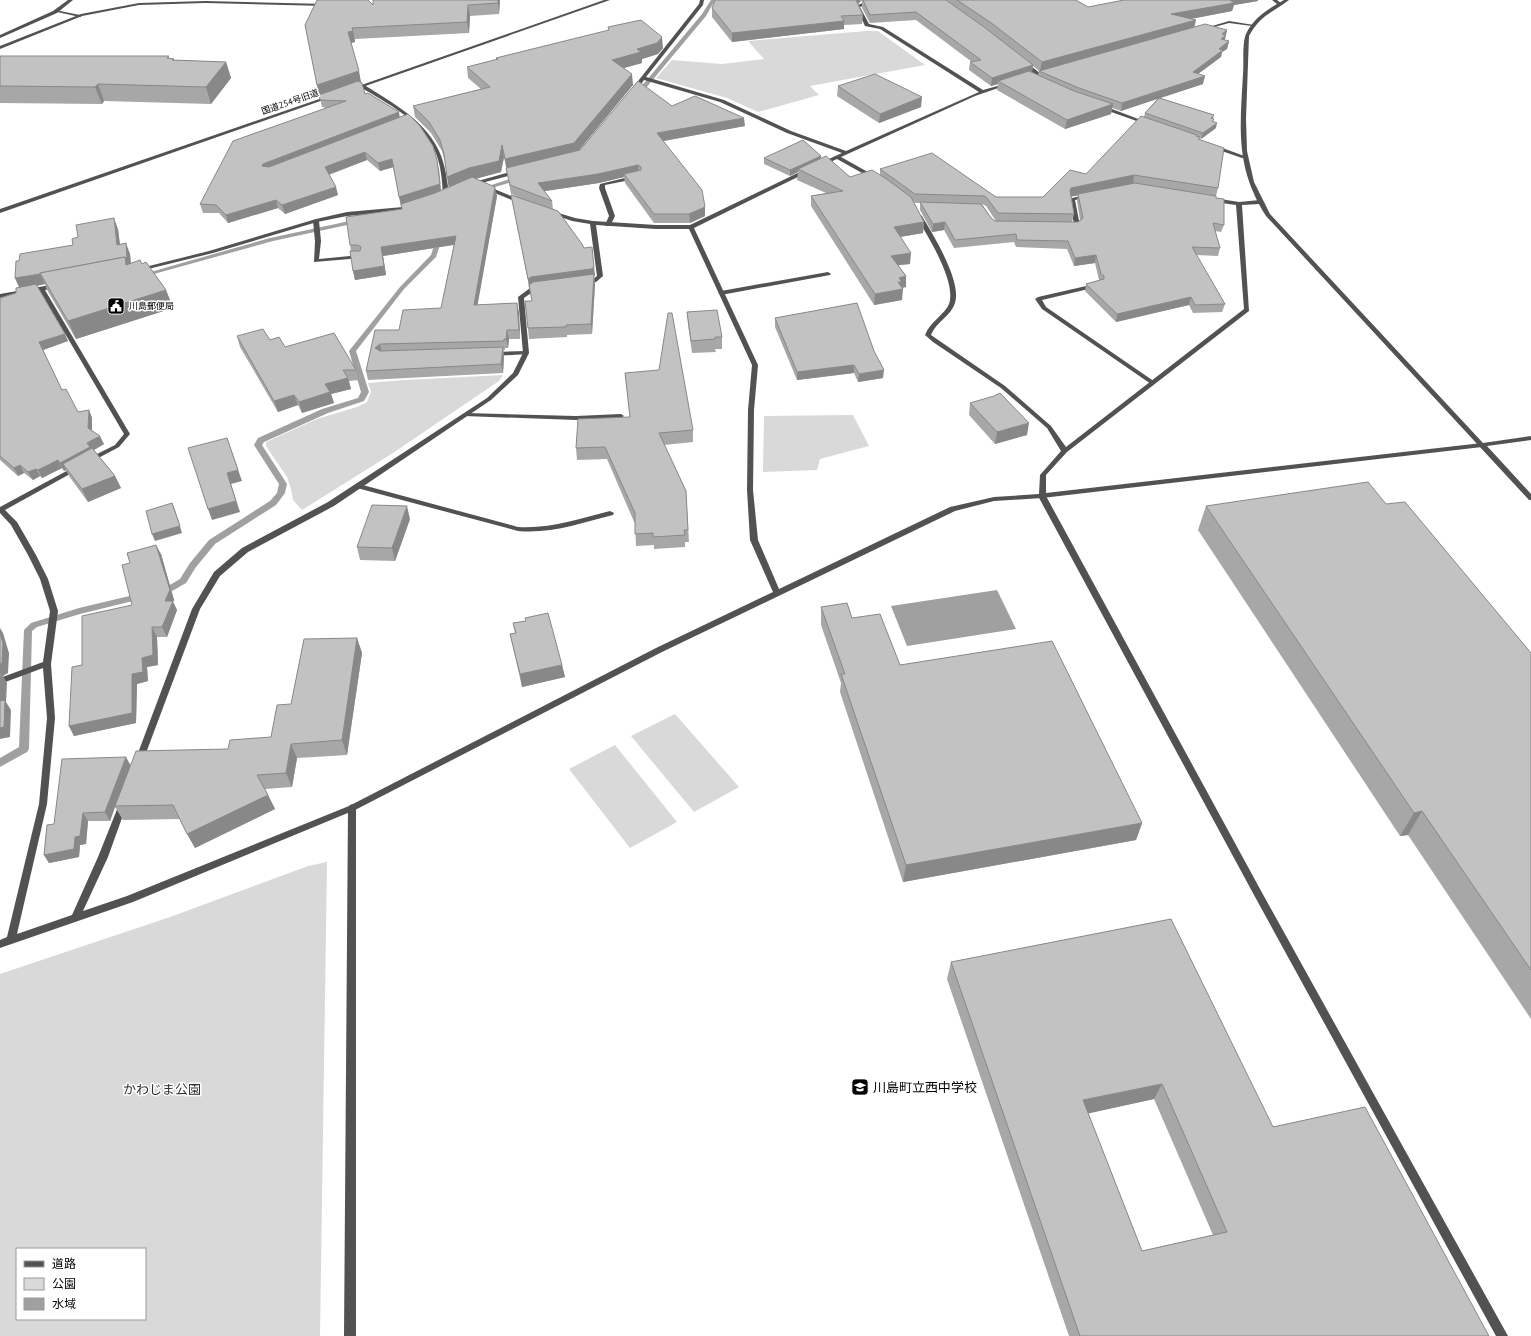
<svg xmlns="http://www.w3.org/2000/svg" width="1531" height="1336" font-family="'PT Sans','Noto Sans JP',sans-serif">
	<rect width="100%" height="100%" fill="#fff"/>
	<g fill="#d9d9d9" fill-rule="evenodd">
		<polygon points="866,31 878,31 925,65 810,86 819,95 758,112 727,98 656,78 672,60 722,64 764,59 748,41"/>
		<polygon points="503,375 499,381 393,453 302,510 293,500 291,489 287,477 266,446 266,442 317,419 357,407 367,402 371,392 368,383 404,380"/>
		<polygon points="853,415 869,446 820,459 817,470 763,472 764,416"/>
		<polygon points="675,714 739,787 694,812 631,736"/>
		<polygon points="615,745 677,822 630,848 569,769"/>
		<path d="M327,862L320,1336H0V974L173,916L308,866ZM17,1249H145V1319H17Z"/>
	</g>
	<polygon fill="#a0a0a0" points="997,590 1016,629 907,646 891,606"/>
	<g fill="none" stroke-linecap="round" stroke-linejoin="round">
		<g fill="#a0a0a0" fill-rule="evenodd">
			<polygon points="711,0 715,0 706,16 640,95 636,95 636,93 702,14"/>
			<polygon points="519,176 521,177 521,179 482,191 479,189"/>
			<polygon points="359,219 361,220 361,222 273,241 143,277 140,275 270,238"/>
			<polygon points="440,234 443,236 436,257 404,289 356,351 369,392 364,401 328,413 264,442 262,445 287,484 285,493 276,505 215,544 196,567 186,583 174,590 159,595 156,594 155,592 156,590 168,586 180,579 190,563 209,540 270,501 277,493 279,484 254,445 258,438 322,409 358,398 361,392 349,351 400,287 431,255 437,236"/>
			<polygon points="142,593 145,594 146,596 145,598 80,614 37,627 32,631 29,749 27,752 0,767 0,758 19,747 24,630 31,623 79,608"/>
		</g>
		<g fill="#525252" fill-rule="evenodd">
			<polygon points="55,10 80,15 82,16 80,17 57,12 55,11"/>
			<polygon points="633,176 636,178 635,179 605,185 605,188 615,216 610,226 606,226 605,225 609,216 599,188 600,184"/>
			<polygon points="316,219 319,221 321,241 319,259 360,255 362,256 362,258 314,262 315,241 313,221"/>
			<polygon points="828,272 831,274 830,275 721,295 718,293 721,291"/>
			<polygon points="1095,284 1097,285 1097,287 1042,300 1046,307 1155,382 1155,384 1151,384 1042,309 1035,299 1038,297"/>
			<polygon points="526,351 529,353 528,354 493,356 490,354 493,352"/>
			<polygon points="466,413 576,416 621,414 624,416 621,418 576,420 464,416 464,414"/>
			<path d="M357,484H359L518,527C550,529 579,519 610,511L614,513L613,515C581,523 551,534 518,531L357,488L356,486Z"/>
			<polygon points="1040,494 1044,494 1046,496 1260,889 1508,1336 1496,1336 1254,895 1038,496"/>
			<polygon points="352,804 355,806 356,808 356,1336 344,1336 348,808 349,806"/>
		</g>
		<g fill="#525252" fill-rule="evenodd">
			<polygon points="68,0 73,0 57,13 0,38 0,35 53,11"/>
			<path d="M700,0H704L703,5L646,77L724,100L791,131L846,151L979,92L880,29L865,26L856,7C861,2 868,1 874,4C870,7 865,4 860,7L869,24L883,27L983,90L1008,83L1010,84L975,96L841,157L875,176V178H871L837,159L824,165H820V163L842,153L787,133L720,102L644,80L635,92H631V90L699,4Z"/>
			<polygon points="1272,0 1277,0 1281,3 1277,4"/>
			<polygon points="205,1 326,4 328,5 326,6 205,3 139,5 82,16 0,49 0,46 81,14 139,3"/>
			<polygon points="1229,21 1254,25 1252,26 1229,23 1204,30 1202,29"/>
			<polygon points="1022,62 1026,62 1041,74 1041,76 1037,76 1022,64"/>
			<path d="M360,85H364C400,107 439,128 446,174C447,181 449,189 448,195L443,194C442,180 441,165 435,151C422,121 387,103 360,87Z"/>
			<polygon points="1100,106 1104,106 1149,123 1145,124 1100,108"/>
			<polygon points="1213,146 1217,146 1247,157 1242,158 1213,148"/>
			<path d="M806,169L809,171L808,172L694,228L758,365L754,410L753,490L758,540L779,589L950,507L994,497L1039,494L1040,475L1061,451L1047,428L1001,388L933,342L925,335C930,322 945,314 949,304C957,282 927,235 916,216L919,214L922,216C933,235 962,281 955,303C951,316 936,322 931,335L1005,386L1051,426L1066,447L1244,309L1236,205L1214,202L1211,200L1214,198L1239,202L1260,200L1263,202L1260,204L1242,205L1249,311L1067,452L1046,475V493L1482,443L1485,445L1482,447L1042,498L994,501L955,511L662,652L355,810L133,902L0,948V940L7,937L39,804L47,718L43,668L0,684V678L43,662L50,611L40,579L28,555L11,525L0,513V507L74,467H78L79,469L5,510L17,522L36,555L48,579L58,611L51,664L55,718L47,804L17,934L72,915L98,857L120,802L123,800L126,802L127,804L108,857L83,911L127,896L349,806L656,648L773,592L750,540L747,490L748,410L752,365L689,229H656L596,225L603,276L596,282L585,285L582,283L583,282L592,280L597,276L590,224L572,221L549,213L552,211L575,218L593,221L656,225H690Z"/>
			<polygon points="517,170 519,171 519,173 470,186 467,184"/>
			<polygon points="487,186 523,201 524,202 519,203 485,189 484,188"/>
			<polygon points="1087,194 1090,196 1089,197 1075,200 1080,226 1077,228 1069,227 1069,225 1074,224 1069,199"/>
			<polygon points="411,204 414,206 413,207 404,211 347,216 317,222 213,253 140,271 137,269 209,251 316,219 347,212 403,207"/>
			<polygon points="56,284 58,285 58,287 45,290 130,434 119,447 89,463 87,463 86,461 87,459 115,445 124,434 40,291 0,298 0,294"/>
			<polygon points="540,286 543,288 542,289 534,291 524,298 529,353 518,375 491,400 334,506 248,552 220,576 200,609 143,761 142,763 136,763 135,761 192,609 214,572 242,548 328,502 487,398 513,373 523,353 518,297 530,288"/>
		</g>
		<g fill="#525252" fill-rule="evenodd">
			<polygon points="604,0 610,0 354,90 350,89"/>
			<path d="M1284,0H1289C1272,13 1260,15 1249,36L1246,119L1247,151L1254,182L1270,214L1483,443L1531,436V440L1487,446L1531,494V500H1529L1266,216C1235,167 1240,129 1243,74C1244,63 1242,43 1246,34C1253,18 1269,8 1284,0Z"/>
			<polygon points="328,96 332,97 0,213 0,209"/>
		</g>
	</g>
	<g fill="#a7a7a7" fill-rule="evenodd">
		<polygon points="373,0 500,0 499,14 470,16 469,33 355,39 355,42 351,43 361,83 365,94 400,117 439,168 441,190 449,187 445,162 442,151 431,133 415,117 413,106 481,89 468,78 467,67 496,60 496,58 663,48 658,54 642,59 642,63 624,68 633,85 579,150 672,106 745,126 663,141 705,216 690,223 654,223 625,183 624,177 599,183 544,191 552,201 553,209 584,248 595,275 594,276 595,284 592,334 567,335 567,337 529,339 528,328 532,301 511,195 517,196 511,194 504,157 501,172 475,179 497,196 477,305 519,312 520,339 509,339 508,348 505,348 505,350 503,350 504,356 503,373 368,380 366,371 375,330 399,330 441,308 454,245 383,256 386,275 355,280 353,271 351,251 350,245 402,209 393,167 380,171 367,160 329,175 338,195 285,214 278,208 228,223 219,213 203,213 200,204 326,108 322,107 317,85 305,25 373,5"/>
		<path d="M715,0H1076L1088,7L1124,0H1258V1L1234,5L1232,11L1190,19L1194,28L1227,30L1225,40L1229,41L1227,49L1222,52L1221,57L1198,74L1203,84L1160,98L1214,115L1213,119L1216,128L1201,139L1200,138L1199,139L1218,188L1216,196V198L1224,225L1221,232L1215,231L1220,248L1218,256L1196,255L1225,304L1222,312L1193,313L1189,305L1116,322L1085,291L1086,284L1099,280L1095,263L1074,266L1067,249L1016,247L1014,242L954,248L944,230L932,232L920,210V203H915L913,201L924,222L923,233L900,237L910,264L898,265L906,276V287L902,288V300L874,305L811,206V196L826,193L797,180L798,172L790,176L764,164V158L821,156V158L850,177L880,175V169L996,197H1043L1086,174L1144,117L1145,113L1158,98L1121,111L1112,108L1111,114L1065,129L997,90L998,84L991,86L969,70L970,62H972L916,20L870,23L862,8V1L860,2L858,4L863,15L862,24L844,25V29L732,42L712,17V8ZM1033,66L1039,71L1038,75L1032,72ZM1078,195L1077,201L1080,220L1078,222H1072L1074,214L1071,196ZM982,204L986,206L996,221L992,219Z"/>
		<polygon points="0,56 169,56 169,58 174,59 174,60 226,62 231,78 211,104 104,101 102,104 0,103"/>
		<polygon points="838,86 921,107 879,123 837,96"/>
		<polygon points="118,229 120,244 130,254 131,263 142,264 166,290 173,308 76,339 47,290 45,284 37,286 68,341 43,350 62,390 78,412 89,410 92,418 92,431 104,444 94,450 115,476 121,488 88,502 69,476 66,470 64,471 62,468 42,478 40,476 33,480 24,473 18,476 0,460 0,298 16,293 19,287 15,278 73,245"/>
		<polygon points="687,312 722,337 722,349 715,349 716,352 692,353 688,324"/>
		<polygon points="775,318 883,378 858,382 854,373 797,380 775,327"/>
		<polygon points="237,336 270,340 285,347 356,370 359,380 349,381 351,389 331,394 334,403 302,413 298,405 278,412 240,347"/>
		<polygon points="625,373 693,430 693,442 664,445 686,491 689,542 685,542 685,547 654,549 654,545 636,546 635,524 607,459 577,460 576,448 630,417"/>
		<polygon points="970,403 1027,435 995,444 969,415"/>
		<polygon points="1386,504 1531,653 1531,1019 1408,835 1400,836 1198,530 1206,506"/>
		<polygon points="410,519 395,561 360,560 357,547"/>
		<polygon points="161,554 174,600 173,602 177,610 167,637 157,637 158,665 147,667 148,681 137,684 136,723 74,736 69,726 82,665 132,605"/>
		<polygon points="821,607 852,618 900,665 1142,823 1136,840 903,882 840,692 841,683 821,625"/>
		<polygon points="513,623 562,665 565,677 522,687 510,634 515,633"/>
		<polygon points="357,638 362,653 347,755 297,758 292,787 265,789 275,809 195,848 180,819 123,820 115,807 110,821 88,821 86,844 80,845 79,857 49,863 44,855 54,824 130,765 228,749 271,737 291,704"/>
		<path d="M951,962L1273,1127L1489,1336H1069L947,979ZM1154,1099L1213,1235L1142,1251L1088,1113Z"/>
	</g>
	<g fill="#888">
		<polygon points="498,0 500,0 499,14 498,3"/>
		<polygon points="855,0 860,0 860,2 855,7"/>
		<polygon points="1226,0 1258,0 1258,1 1234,5 1232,11 1170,23 1171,14"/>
		<polygon points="468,5 470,16 469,33 467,22"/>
		<polygon points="1196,20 1194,29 1040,71 1042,62"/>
		<polygon points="844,21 844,29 732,42 732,33"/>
		<polygon points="1227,30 1224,42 1219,46 1222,34"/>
		<polygon points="353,31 355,42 351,43 348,32"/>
		<polygon points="662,37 663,48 658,54 642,59 642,63 613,71 612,60"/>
		<polygon points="1229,41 1227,49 1222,52 1221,57 1191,79 1193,72 1219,49"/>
		<polygon points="226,62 231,78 211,104 206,87"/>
		<polygon points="1033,65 1032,73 998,81 998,84 991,86 992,78"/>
		<polygon points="359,71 361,82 320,97 317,85"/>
		<polygon points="632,74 633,85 575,155 507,171 505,159"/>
		<polygon points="1205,76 1203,84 1121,111 1122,103"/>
		<polygon points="98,84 104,101 102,104 95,87"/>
		<polygon points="922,97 921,107 879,123 880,114"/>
		<polygon points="1113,104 1111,114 1065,129 1067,120"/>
		<polygon points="399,112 400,119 265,172 262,166 263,164"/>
		<polygon points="744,118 745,126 658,142 657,133"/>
		<polygon points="1217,123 1216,128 1201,139 1203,133"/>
		<polygon points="502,145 504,157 501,172 471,180 449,189 447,177"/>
		<polygon points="365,152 367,160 327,175 325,167"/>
		<polygon points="821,156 821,161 798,169 798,172 790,176 790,170"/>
		<polygon points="392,159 394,167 380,171 378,163"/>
		<polygon points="437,160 441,192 401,206 399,197"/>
		<polygon points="638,165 639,174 624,174 624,177 599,183 539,192 538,183"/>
		<polygon points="1134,175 1133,184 1070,197 1070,190 1071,188"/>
		<polygon points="336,187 338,195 285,214 282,205"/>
		<polygon points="495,187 497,196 476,314 474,305"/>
		<polygon points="276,200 278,208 228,223 226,215"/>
		<polygon points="705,207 705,216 690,223 689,214"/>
		<polygon points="114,218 118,229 121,255 117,245"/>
		<polygon points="924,222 923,233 894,238 894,227"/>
		<polygon points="945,222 944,230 932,232 933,224"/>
		<polygon points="456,236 458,244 383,256 386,275 355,280 353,271 381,247"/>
		<polygon points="126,243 130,254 131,268 46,284"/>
		<polygon points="911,253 910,264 890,266 891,256"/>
		<polygon points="1096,255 1095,263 1074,266 1075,258"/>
		<polygon points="594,267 595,275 594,276 595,284 592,334 591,324 532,286 529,287 528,279 531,277"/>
		<polygon points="40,274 45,284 20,289 15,278"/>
		<polygon points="906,276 906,287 901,288 903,289 902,300 874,305 875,294 899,278"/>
		<polygon points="166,290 173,308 76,339 68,321"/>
		<polygon points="1191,297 1189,305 1116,322 1117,314"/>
		<polygon points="517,303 519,312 520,339 519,330"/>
		<polygon points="507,330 509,339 508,348 506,339"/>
		<polygon points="65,334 68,341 43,350 39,342"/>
		<polygon points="380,344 382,354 375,348"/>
		<polygon points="503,347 504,356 503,373 501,364"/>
		<polygon points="854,365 854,373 797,380 797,372"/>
		<polygon points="884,370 883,378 858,382 859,374"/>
		<polygon points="348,378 351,389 331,394 334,403 302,413 299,402 325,384"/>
		<polygon points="294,395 298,405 278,412 274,401"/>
		<polygon points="89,410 92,418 92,436 88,428"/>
		<polygon points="1029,423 1027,435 995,444 997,432"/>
		<polygon points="100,436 104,444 92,451 63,464 66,470 64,471 60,463 87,443"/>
		<polygon points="227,438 242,481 231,484 240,512 212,520 208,509 227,473"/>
		<polygon points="58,460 62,468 42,478 38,470"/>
		<polygon points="20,465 24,473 18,476 14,468"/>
		<polygon points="36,469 40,476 33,480 28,472"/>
		<polygon points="115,476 121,488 88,502 82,489"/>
		<polygon points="172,503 175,510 182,533 155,541 152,534"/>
		<polygon points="407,506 410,519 395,561 392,548"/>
		<polygon points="156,545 161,554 174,600 173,602 177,610 167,637 162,627"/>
		<polygon points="152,627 157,637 158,665 147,667 148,681 137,684 136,723 74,736 69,726 142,658"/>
		<polygon points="0,628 3,633 9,653 8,673 3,676 7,683 6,702 11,710 10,737 0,739"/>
		<polygon points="357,638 362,653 347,755 342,740"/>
		<polygon points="562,665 565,677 522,687 520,674"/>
		<polygon points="291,744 297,758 292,787 286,773"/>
		<polygon points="126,757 131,766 115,806 115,807 110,821 105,812"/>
		<polygon points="268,795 275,809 195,848 187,834"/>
		<polygon points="1422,811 1408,835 1400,836 1414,813"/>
		<polygon points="83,813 88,821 86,844 80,845 79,857 49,863 44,855"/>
		<polygon points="1142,823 1136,840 903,882 906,865"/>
		<polygon points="1162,1084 1154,1099 1077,1116 1083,1100"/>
	</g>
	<g fill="#c2c2c2" stroke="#888" fill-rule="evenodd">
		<polygon points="317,0 368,0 373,5 373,0 498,0 498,3 468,5 467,22 352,28 353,31 348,32 359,71 317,85 305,25"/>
		<polygon points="715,0 856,0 863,15 841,16 844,21 732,33 712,8"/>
		<polygon points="863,0 946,0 984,27 1033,65 992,78 970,62 981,60 916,12 870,15"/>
		<polygon points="957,0 1076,0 1088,7 1124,0 1230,0 1234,3 1171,14 1196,20 1042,62 990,22"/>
		<polygon points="641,20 662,37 657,43 637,49 641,52 612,60 632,74 574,143 505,159 502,145 499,161 469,168 447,177 444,154 440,140 429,122 413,106 490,87 467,67 498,59 496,58 609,30 608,27"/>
		<polygon points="1205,24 1227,30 1222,34 1226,35 1221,39 1229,41 1219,49 1223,50 1193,72 1205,76 1122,103 1079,88 1039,71"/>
		<polygon points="0,56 169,56 167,58 174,59 172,60 226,62 206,87 98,84 95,87 0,86"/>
		<polygon points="1029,71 1074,91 1113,104 1067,120 998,81"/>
		<polygon points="875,74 922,97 880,114 838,86"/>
		<polygon points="358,81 362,83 365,94 368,93 399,112 263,164 262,166 269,167 408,114 420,126 433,146 437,160 440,184 399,197 392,159 378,163 365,152 325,167 336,187 282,205 276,200 226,215 216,205 200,204 233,141 346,101 320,100 319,95"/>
		<polygon points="638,81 672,106 695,96 744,118 657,133 702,190 705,207 689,214 654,214 624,174 641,170 641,167 638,165 598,174 538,183 552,201 510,185 506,168 580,150"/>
		<polygon points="1159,98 1214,115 1211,118 1214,119 1212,121 1217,123 1203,133 1145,113"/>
		<polygon points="1141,116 1197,135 1196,136 1200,137 1198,139 1224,148 1218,188 1134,175 1071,188 1070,190 1074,214 998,213 987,198 984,196 915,194 880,169 932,153 996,197 1043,197 1070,170 1086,174"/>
		<polygon points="803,140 821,156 790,170 764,158"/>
		<polygon points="826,156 850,177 872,170 885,178 911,197 924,222 894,227 911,253 891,256 906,276 899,278 902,282 898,282 903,289 875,294 811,196 843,191 798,169"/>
		<polygon points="472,177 495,187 474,305 517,303 519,330 507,330 506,339 504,339 504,341 380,344 375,348 380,351 503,347 501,364 366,371 375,330 399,330 403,310 441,308 456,236 381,247 384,266 353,271 350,251 360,251 361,247 358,245 350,245 346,217 402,209 401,204 435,193"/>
		<polygon points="1135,183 1216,196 1216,198 1224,199 1224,225 1213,223 1220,248 1192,247 1225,304 1195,305 1191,297 1117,314 1086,284 1104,279 1104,276 1101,274 1096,255 1075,258 1068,241 1017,240 1016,234 955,240 945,222 933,224 920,202 981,204 992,219 995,221 1078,222 1083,218 1078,194"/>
		<polygon points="511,195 558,211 582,244 584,248 592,247 594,267 591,269 531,277 528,279"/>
		<polygon points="114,218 117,245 126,243 127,257 125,258 125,257 40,273 40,274 15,278 16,261 19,261 20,254 73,245 72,239 78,237 76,225"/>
		<polygon points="125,257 126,265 140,260 142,264 146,262 166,290 68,321 40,273"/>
		<polygon points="594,274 591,324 566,325 566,327 528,328 525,301 532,301 529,285 533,282"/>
		<polygon points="36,284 65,334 39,342 62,390 66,389 78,412 89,410 88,428 100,436 87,443 90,447 60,463 58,460 38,470 36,469 28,472 20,465 14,468 0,456 0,298 16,293 16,288"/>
		<polygon points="857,303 874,351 884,370 859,374 854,365 797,372 775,318"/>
		<polygon points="717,310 722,337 715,337 715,339 691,341 687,312"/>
		<polygon points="668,313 672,313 693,430 659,433 686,491 688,530 684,530 685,535 653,537 653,533 635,534 635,513 605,447 576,448 578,419 630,417 625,373 659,370"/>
		<polygon points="263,329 270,340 279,337 285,347 334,333 356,370 343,370 348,378 325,384 330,392 299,402 294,395 274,401 237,336"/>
		<polygon points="1000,393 1029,423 997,432 970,403 994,396"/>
		<polygon points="227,438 238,470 227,473 236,501 208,509 188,448"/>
		<polygon points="92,448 115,476 82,489 63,464"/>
		<polygon points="1368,482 1386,504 1405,502 1531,653 1531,970 1422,811 1414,813 1206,506"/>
		<polygon points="172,503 180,526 152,534 146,511"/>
		<polygon points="372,505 407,506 392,548 357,547"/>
		<polygon points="156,545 170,590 165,601 173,601 162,627 152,627 153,655 142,658 143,672 132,674 132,713 69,726 72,667 82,665 82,616 132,605 122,565 130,563 127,553"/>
		<polygon points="847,603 852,618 880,614 900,665 1052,641 1142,823 906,865 841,674 845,674 821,607"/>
		<polygon points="548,613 562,665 520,674 510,634 516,633 513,623 526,621 525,618"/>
		<polygon points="0,633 3,643 2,663 0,664"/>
		<polygon points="357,638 342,740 291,744 286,773 257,775 268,795 187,834 173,805 115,806 136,751 228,749 230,740 271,737 277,705 291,704 304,639"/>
		<polygon points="0,673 1,673 0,690"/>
		<polygon points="5,700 4,727 0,728 0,701"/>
		<polygon points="126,757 105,812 83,813 80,836 75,837 74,849 44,855 47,825 54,824 62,759"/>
		<path d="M1171,919L1273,1127L1365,1107L1489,1336H1080L951,962ZM1162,1084L1227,1232L1142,1251L1083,1100Z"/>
	</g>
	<defs>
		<g id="civic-square" transform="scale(0.9)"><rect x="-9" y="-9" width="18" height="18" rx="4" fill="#000" stroke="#fff"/><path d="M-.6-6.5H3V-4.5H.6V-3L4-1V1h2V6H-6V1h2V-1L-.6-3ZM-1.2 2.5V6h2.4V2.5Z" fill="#fff"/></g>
		<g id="school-square" transform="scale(0.9)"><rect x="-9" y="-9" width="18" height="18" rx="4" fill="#000" stroke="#fff"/><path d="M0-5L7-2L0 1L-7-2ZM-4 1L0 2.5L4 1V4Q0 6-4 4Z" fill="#fff"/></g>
	</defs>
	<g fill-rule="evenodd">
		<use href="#civic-square" x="116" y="306"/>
		<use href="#school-square" x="860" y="1087"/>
	</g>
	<g text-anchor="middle" stroke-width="3" stroke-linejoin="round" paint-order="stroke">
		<g font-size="9" fill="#000" stroke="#fff">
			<text transform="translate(290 102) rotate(-19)" y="3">国道254号旧道</text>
		</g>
		<g font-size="9" fill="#000" stroke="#fff" text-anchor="start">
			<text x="129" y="309">川島郵便局</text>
		</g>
		<g font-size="13" fill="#000" stroke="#fff" text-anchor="start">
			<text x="873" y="1092">川島町立西中学校</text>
		</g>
		<g font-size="13" fill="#303030" stroke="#fff">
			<text x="162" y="1094">かわじま公園</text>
		</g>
	</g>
	<rect x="16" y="1248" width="130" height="72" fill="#ffffff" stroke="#999999"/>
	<rect x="24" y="1261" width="20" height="6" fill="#525252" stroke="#999999"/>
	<text x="52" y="1268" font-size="12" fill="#000000">道路</text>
	<rect x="24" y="1278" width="20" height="12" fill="#d9d9d9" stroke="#999999"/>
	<text x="52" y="1288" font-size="12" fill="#000000">公園</text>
	<rect x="24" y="1298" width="20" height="12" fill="#a0a0a0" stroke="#999999"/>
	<text x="52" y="1308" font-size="12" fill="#000000">水域</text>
</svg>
